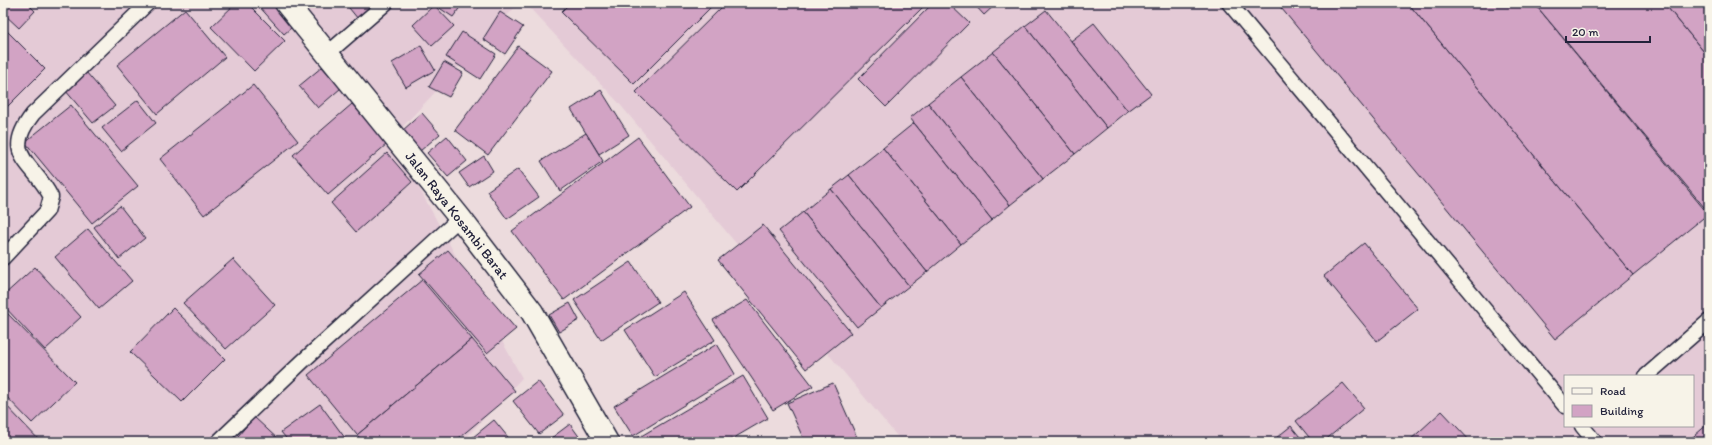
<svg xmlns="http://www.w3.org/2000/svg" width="1712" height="445" font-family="Itim,sans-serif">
	<rect width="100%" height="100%" fill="#ecdbdd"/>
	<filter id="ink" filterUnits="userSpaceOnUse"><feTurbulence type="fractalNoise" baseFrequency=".025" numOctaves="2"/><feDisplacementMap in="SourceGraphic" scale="8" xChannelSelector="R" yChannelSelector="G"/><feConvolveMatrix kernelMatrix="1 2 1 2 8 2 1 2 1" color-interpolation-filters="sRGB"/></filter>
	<g filter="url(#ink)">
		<g fill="#e4cad6" fill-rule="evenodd">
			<polygon points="3,3 519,3 392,138 522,378 462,442 3,442"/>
			<path d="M525,3H1709V442H902L618,102ZM1565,376H1693V426H1565Z"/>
		</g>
		<g fill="#d2a3c4" stroke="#22223b">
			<polygon points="3,3 27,3 35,11 19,28 3,13"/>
			<polygon points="236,3 247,3 285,41 254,71 211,27"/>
			<polygon points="256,3 282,3 299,21 284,34"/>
			<polygon points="345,3 378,3 358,19"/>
			<polygon points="432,3 463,3 453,17"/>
			<polygon points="570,3 715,3 634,84 561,12"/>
			<polygon points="726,3 927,3 737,192 636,92"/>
			<polygon points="933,3 948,3 969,23 886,107 858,79"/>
			<polygon points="973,3 997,3 984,15"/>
			<polygon points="1277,3 1408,3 1633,275 1555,339"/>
			<polygon points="1408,3 1534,3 1708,214 1633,275"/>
			<polygon points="1534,3 1664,3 1709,58 1709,213"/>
			<polygon points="1664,3 1709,3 1709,58"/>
			<polygon points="434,5 454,26 432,46 413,25"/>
			<polygon points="185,9 225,57 157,114 117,65"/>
			<polygon points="1046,10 1128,111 1107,128 1025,26"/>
			<polygon points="500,12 523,27 505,54 483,39"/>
			<polygon points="1094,23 1151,94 1128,111 1071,41"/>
			<polygon points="1025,26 1107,128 1075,154 993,52"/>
			<polygon points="3,27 45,69 3,111"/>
			<polygon points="462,32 496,54 480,79 446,57"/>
			<polygon points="421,46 435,70 406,87 392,63"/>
			<polygon points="518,46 552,71 488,155 455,130"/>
			<polygon points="993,52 1075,154 1043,179 961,77"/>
			<polygon points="444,62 463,73 449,97 429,87"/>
			<polygon points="322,67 341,88 318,108 299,86"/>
			<polygon points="86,72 115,106 93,123 65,90"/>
			<polygon points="961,77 1043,179 1010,205 928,103"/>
			<polygon points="253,85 298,141 204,215 160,159"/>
			<polygon points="601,90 629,135 599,154 571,109"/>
			<polygon points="138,100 156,123 121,151 102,128"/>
			<polygon points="928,103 1010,205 992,220 910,118"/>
			<polygon points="352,104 387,144 328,195 293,155"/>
			<polygon points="71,105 138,186 92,223 25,142"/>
			<polygon points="422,113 440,134 420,151 402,131"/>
			<polygon points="914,123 992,220 961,244 883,148"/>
			<polygon points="586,133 603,161 560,191 541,161"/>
			<polygon points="447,136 467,161 448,177 427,153"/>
			<polygon points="638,137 690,207 564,300 512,231"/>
			<polygon points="883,148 961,244 927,272 849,175"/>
			<polygon points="387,153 412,182 356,232 331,203"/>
			<polygon points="484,156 493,171 469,187 459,173"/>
			<polygon points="518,169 539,197 507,219 487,191"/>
			<polygon points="849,175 927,272 909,286 831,189"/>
			<polygon points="831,189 909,286 881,308 803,212"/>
			<polygon points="120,206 145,238 119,259 94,227"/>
			<polygon points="803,212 881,308 857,327 779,231"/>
			<polygon points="763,225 851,333 806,369 718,260"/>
			<polygon points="88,229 132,281 99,309 55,257"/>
			<polygon points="1364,243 1418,309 1377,341 1324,276"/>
			<polygon points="448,250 516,329 487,353 419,274"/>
			<polygon points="233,259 275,305 226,349 183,303"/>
			<polygon points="631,262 658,302 601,340 574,300"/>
			<polygon points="35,267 81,317 45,350 3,305 3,296"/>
			<polygon points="422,280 472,339 357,435 308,375"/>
			<polygon points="684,292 715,340 655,377 625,330"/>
			<polygon points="747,300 813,386 773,410 713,320"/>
			<polygon points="570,303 579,320 559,332 549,315"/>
			<polygon points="173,308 225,359 182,402 130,352"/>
			<polygon points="3,309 75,382 32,423 3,393"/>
			<polygon points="472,339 515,391 454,442 364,442 357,435"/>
			<polygon points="717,344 735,374 633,436 614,406"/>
			<polygon points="743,376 768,418 727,442 631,442"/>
			<polygon points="538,381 564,415 539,434 513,401"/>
			<polygon points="833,383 859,442 805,442 787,403"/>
			<polygon points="1343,383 1364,408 1323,442 1313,442 1296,421"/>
			<polygon points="3,402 41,442 3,442"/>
			<polygon points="320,404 348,442 289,442 281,432"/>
			<polygon points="1442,411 1471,442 1408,442"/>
			<polygon points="254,417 281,442 233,442"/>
			<polygon points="494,420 512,442 467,442"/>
			<polygon points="1709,423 1709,442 1687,442"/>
			<polygon points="570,424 583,442 546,442"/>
			<polygon points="1291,426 1304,442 1271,442"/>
		</g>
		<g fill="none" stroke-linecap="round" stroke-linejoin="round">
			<g stroke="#22223b" stroke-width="17">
				<g id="lane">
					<polyline points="1229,3 1565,406"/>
					<polyline points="327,54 386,3"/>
					<path d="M3,258L47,211L51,197C34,162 0,156 33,114L148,3"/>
					<polyline points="1646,376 1709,321"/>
					<polyline points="1582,426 1595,442"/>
					<polyline points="218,442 302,362 460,218"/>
				</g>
			</g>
			<g stroke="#22223b" stroke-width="25">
				<polyline id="secondary" points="286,3 460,218 532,312 607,442"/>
			</g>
			<use href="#lane" stroke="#f7f3e8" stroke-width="14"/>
			<use href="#secondary" stroke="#f7f3e8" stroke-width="22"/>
		</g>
	</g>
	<g text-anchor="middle" stroke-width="3.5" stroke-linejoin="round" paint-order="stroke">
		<g font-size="14" fill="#22223b" stroke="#f7f3e8">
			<text transform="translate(457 215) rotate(52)" y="5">Jalan Raya Kosambi Barat</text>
		</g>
	</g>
	<rect width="1712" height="445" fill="none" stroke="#f7f3e8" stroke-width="16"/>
	<rect x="8" y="8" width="1696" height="429" fill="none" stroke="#22223b" stroke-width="1.5" filter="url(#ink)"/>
	<rect x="1564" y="375" width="130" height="52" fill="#f7f3e8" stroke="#a29fa3"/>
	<rect x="1572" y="388" width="20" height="6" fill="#f7f3e8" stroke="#a29fa3"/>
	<text x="1600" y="395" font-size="12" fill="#22223b">Road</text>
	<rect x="1572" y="405" width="20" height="12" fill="#d2a3c4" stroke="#a29fa3"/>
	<text x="1600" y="415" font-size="12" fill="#22223b">Building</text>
	<path d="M1566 36v6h84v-6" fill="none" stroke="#22223b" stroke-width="2"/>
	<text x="1572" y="36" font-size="12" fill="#22223b" stroke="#f7f3e8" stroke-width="3" paint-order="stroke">20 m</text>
</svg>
